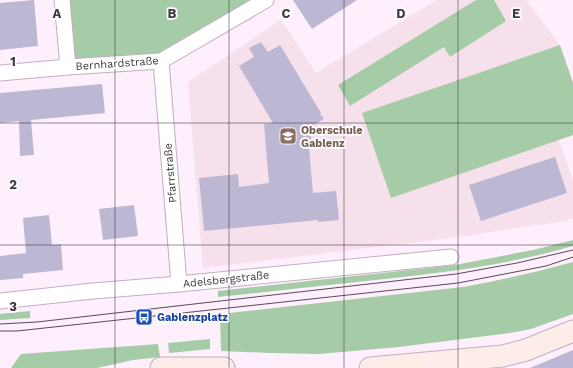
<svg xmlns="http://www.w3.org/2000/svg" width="573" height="368" font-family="'Work Sans',sans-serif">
	<rect width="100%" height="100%" fill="#fdeffc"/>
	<polygon fill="#f6e0ec" points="437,0 526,0 560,45 573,83 573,135 559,140 573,181 573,219 552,223 451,238 203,268 188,82 281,20 316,73"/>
	<g fill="#a5cca6">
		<polygon points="63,0 262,0 161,61 68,67"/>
		<polygon points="476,0 494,0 506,21 450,57 444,47 350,106 338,85"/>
		<polygon points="560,45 573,83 573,135 391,198 362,113"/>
		<path d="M573,240V246C512,264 448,272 385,279C329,285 274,291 218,297V291L455,265L533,250Z"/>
		<path d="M573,262V314L531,329L510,333L399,347L319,354L270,353L221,351L220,314L463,287C501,280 537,272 573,262Z"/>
		<polygon points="30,311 30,318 0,320 0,314"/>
		<polygon points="210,339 210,349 169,353 168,343"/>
		<polygon points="158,344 160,357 133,360 97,368 11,368 21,354"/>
	</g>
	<g fill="#bcb7d2">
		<polygon points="34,0 38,46 0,50 0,3"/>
		<polygon points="293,0 357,0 312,29"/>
		<polygon points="261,42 268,52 280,45 321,113 320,114 324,119 310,127 312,148 309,148 313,193 336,191 339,220 318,222 318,220 204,231 199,178 238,174 239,187 269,183 264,124 273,123 239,66 254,57 249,48"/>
		<polygon points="102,84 105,113 31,120 34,155 20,156 19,121 0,123 0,93"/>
		<polygon points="555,157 567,193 481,221 469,185"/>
		<polygon points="134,205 138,236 103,240 99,209"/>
		<polygon points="49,215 52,245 61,244 63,270 23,274 23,278 0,280 0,256 26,253 23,218"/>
		<polygon points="573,350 573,368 530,368"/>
	</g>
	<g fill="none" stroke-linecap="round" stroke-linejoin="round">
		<g stroke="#c4aec2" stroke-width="17">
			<g id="street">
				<polyline points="62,0 68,67"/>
				<polyline points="161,61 179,284"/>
				<polyline points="0,73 68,67 161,61 266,0"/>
				<polyline points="0,301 93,291 179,284 451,257"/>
			</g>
		</g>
		<g stroke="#c4aec2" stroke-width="23">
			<g id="secondary">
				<polyline points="161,368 224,368"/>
				<polyline points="370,368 503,356 526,350 573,331"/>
			</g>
		</g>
		<use href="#street" stroke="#fff" stroke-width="15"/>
		<use href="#secondary" stroke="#fdede8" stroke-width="21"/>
		<g stroke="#574d56" stroke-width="1">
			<polyline points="0,324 37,322 456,274 517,263 573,250"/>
			<polyline points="0,331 17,331 458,283 546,266 573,257"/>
		</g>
	</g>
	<path fill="none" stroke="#423941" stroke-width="1" stroke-opacity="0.55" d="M115,0V368M229,0V368M344,0V368M458,0V368M0,123H573M0,245H573"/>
	<defs>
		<g id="school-square" transform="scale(0.9)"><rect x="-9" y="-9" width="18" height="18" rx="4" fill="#8d6e63" stroke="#fff"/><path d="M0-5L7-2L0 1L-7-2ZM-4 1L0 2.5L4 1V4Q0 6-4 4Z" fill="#fff"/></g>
		<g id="bus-square" transform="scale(0.9)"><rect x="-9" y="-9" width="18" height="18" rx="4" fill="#1a4fb4" stroke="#fff"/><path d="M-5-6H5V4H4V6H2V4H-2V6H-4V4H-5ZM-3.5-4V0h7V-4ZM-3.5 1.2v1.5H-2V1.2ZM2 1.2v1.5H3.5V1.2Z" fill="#fff"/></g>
	</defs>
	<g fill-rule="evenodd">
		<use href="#school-square" x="288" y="136"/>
		<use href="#bus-square" x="144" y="317"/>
	</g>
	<g text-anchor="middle" stroke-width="3.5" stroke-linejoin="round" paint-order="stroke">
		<g font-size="11" fill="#423941" stroke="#fff">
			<text transform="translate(117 63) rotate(-4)" y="4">Bernhardstraße</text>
			<text transform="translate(170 173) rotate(-95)" y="4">Pfarrstraße</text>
			<text transform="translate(226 279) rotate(-6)" y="4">Adelsbergstraße</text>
		</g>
		<g font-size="11" font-weight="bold" fill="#785e54" stroke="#fff" text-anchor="start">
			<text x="301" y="134">Oberschule<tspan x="301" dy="13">Gablenz</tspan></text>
		</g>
		<g font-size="11" font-weight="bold" fill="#164399" stroke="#fff" text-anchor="start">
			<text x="157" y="321">Gablenzplatz</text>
		</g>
	</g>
	<g font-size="13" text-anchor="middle" font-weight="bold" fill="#423941" stroke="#fff" stroke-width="3.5" stroke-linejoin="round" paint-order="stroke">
		<text x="57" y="18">A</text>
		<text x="172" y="18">B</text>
		<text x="286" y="18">C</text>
		<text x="401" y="18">D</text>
		<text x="516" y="18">E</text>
		<text x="13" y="66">1</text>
		<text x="13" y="189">2</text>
		<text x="13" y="311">3</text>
	</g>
</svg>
